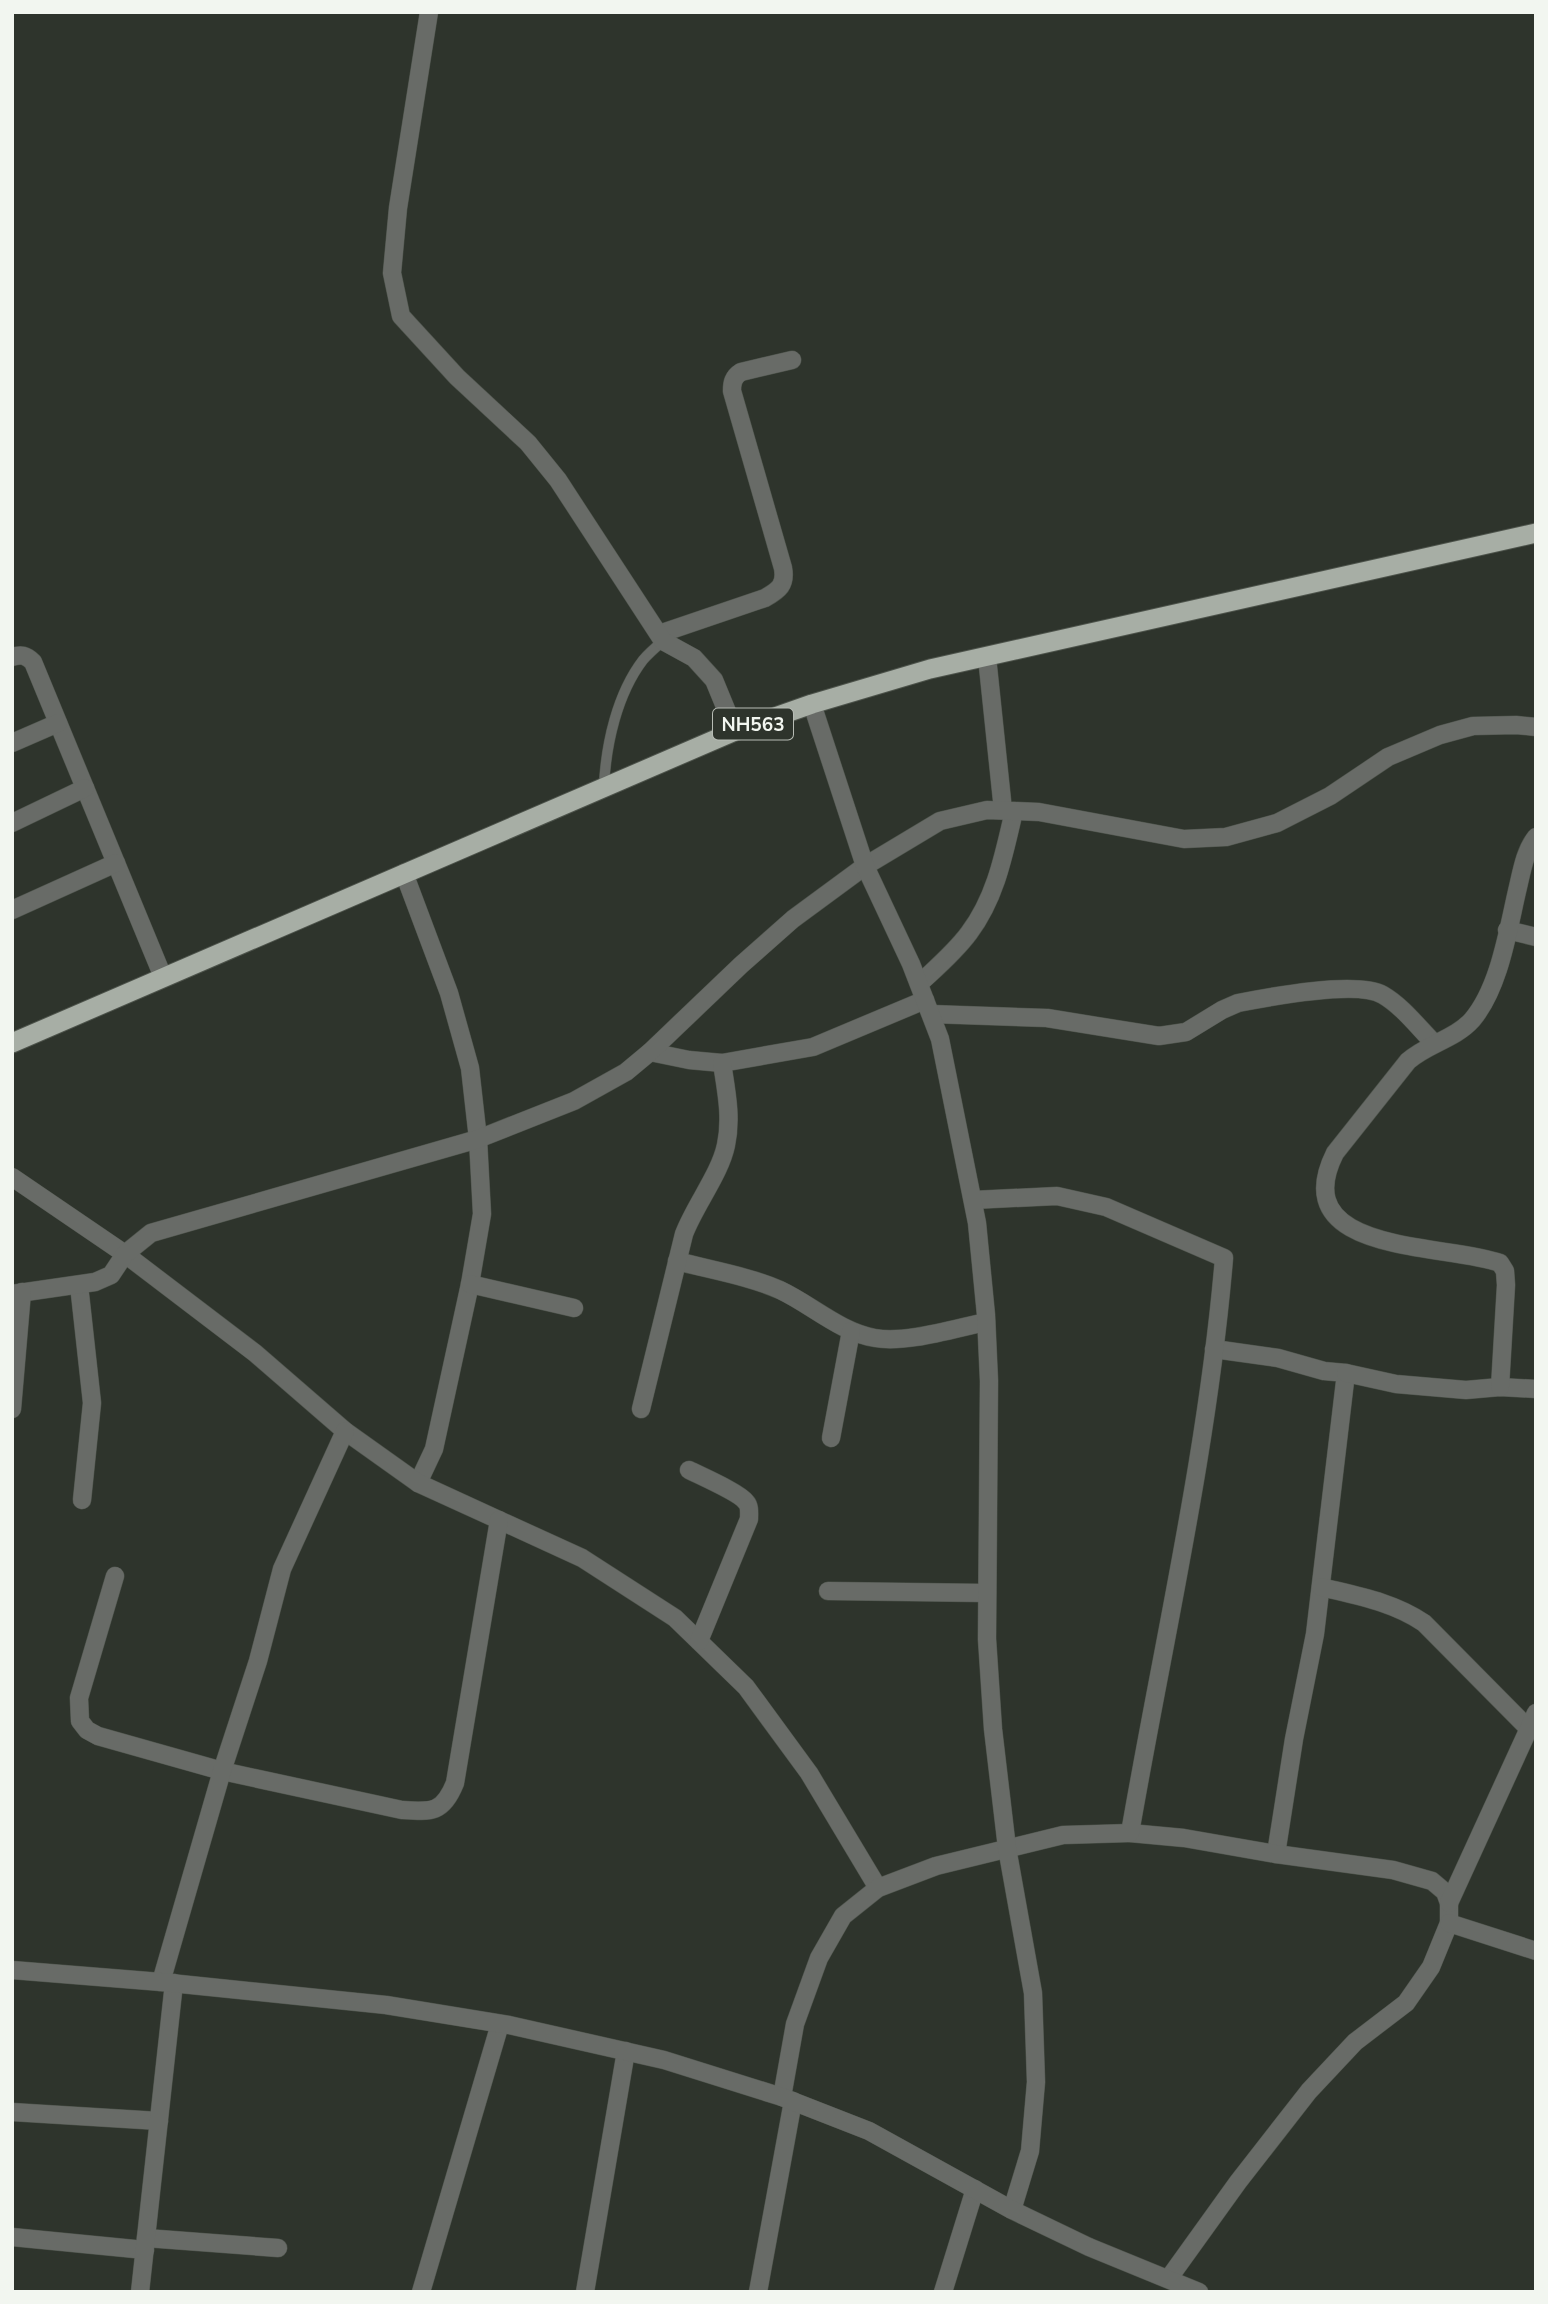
<svg xmlns="http://www.w3.org/2000/svg" width="1548" height="2304" font-family="'Nunito Sans',sans-serif">
	<rect width="100%" height="100%" fill="#2e342c"/>
	<g fill="none" stroke-linecap="round" stroke-linejoin="round">
		<g stroke="#4d534b" stroke-width="11">
			<path id="service" d="M604,786C606,744 617,694 643,660C649,653 656,647 663,641"/>
		</g>
		<g stroke="#4d534b" stroke-width="19">
			<g id="minor">
				<path d="M659,634L765,598C779,590 786,585 783,568L732,391C732,383 733,377 741,372L792,360"/>
				<path d="M12,657C21,654 26,655 33,662L163,977"/>
				<polyline points="987,657 1003,810"/>
				<polyline points="12,743 58,723"/>
				<polyline points="12,823 85,788"/>
				<polyline points="404,873 449,993 470,1068 478,1139 482,1214 470,1284 434,1449 418,1483"/>
				<polyline points="12,910 116,863"/>
				<polyline points="1507,930 1536,937"/>
				<path d="M919,984C936,968 955,952 969,933C996,897 1004,854 1014,811"/>
				<path d="M931,1014L1047,1018L1159,1036L1186,1032L1222,1010L1238,1003C1269,997 1357,980 1383,995C1402,1006 1418,1027 1434,1043"/>
				<polyline points="650,1052 689,1060 722,1063 813,1047 925,1000"/>
				<polyline points="12,1177 125,1254 255,1353 345,1431 418,1483 582,1558 675,1618 746,1687 809,1773 878,1888"/>
				<path d="M677,1261C711,1270 748,1276 780,1290C812,1305 840,1332 875,1338C905,1344 956,1328 986,1322"/>
				<polyline points="470,1284 574,1308"/>
				<polyline points="79,1285 92,1403 82,1500"/>
				<polyline points="12,1294 95,1282 111,1275 125,1254 151,1233 478,1139 574,1101 626,1072 650,1052 741,965 793,919 865,866 940,821 987,810 1039,812 1184,839 1226,837 1277,823 1330,796 1388,757 1440,735 1473,726 1516,725 1536,727"/>
				<polyline points="1214,1349 1278,1358 1324,1371 1346,1373 1315,1634 1294,1739 1276,1854"/>
				<polyline points="1346,1373 1396,1384 1466,1390 1500,1387 1536,1389"/>
				<path d="M1500,1387L1506,1285L1505,1271L1500,1263C1445,1243 1284,1255 1335,1153L1408,1061C1427,1044 1455,1039 1472,1020C1500,987 1508,929 1518,887C1522,870 1525,851 1536,837"/>
				<polyline points="12,1409 22,1292"/>
				<path d="M641,1409L684,1234C695,1205 720,1174 726,1145C732,1117 726,1090 722,1063"/>
				<polyline points="831,1438 851,1331"/>
				<path d="M689,1470C701,1476 740,1493 746,1502C750,1506 749,1514 749,1519L699,1641"/>
				<path d="M115,1576L79,1698L80,1721L87,1730L98,1736L222,1771L402,1810C432,1812 443,1813 455,1783L499,1520"/>
				<path d="M1321,1587C1358,1596 1393,1602 1424,1623L1529,1729"/>
				<polyline points="828,1591 987,1593"/>
				<polyline points="1130,1833 1184,1838 1276,1854 1393,1870 1432,1881 1445,1892 1449,1903 1449,1923 1431,1967 1406,2003 1355,2042 1309,2091 1238,2182 1169,2278"/>
				<polyline points="1449,1903 1536,1713"/>
				<polyline points="1449,1923 1536,1951"/>
				<polyline points="161,1982 222,1771 258,1661 282,1569 345,1431"/>
				<path d="M782,2097L795,2024L819,1958L843,1916L878,1888L936,1866L1063,1835L1130,1833C1163,1642 1208,1451 1224,1258L1106,1207L1057,1196L973,1200"/>
				<polyline points="12,2112 159,2121"/>
				<polyline points="12,2237 145,2250"/>
				<polyline points="146,2238 278,2248"/>
				<polyline points="140,2292 174,1983"/>
				<polyline points="421,2292 500,2024"/>
				<polyline points="585,2292 626,2051"/>
				<polyline points="758,2292 793,2101"/>
				<polyline points="943,2292 975,2189"/>
			</g>
		</g>
		<g stroke="#4d534b" stroke-width="19">
			<g id="tertiary">
				<polyline points="429,12 398,208 392,273 401,316 457,377 528,443 558,480 663,641 694,658 714,680 735,731"/>
				<polyline points="812,704 865,866 911,964 940,1039 977,1223 986,1315 989,1381 987,1639 993,1729 1007,1848 1033,1993 1036,2082 1030,2151 1012,2210"/>
				<polyline points="12,1970 161,1982 386,2005 509,2025 664,2060 782,2097 869,2131 1012,2210 1089,2247 1199,2292"/>
			</g>
		</g>
		<g stroke="#4d534b" stroke-width="21">
			<polyline id="trunk" points="12,1043 735,731 812,704 930,669 1536,533"/>
		</g>
		<use href="#service" stroke="#686b67" stroke-width="10"/>
		<use href="#minor" stroke="#686b67" stroke-width="18"/>
		<use href="#tertiary" stroke="#686b67" stroke-width="18"/>
		<use href="#trunk" stroke="#a7aea5" stroke-width="19"/>
	</g>
	<g text-anchor="middle" stroke-width="5" stroke-linejoin="round" paint-order="stroke">
		<rect fill="#2e342c" stroke="#b7bcb5" stroke-width="2" x="713" y="708.5" width="80" height="31" rx="5"/>
		<g font-size="19" font-weight="bold" fill="#f2f6f0">
			<text x="753" y="731">NH563</text>
		</g>
	</g>
	<rect width="1548" height="2304" fill="none" stroke="#f2f6f0" stroke-width="28"/>
</svg>
